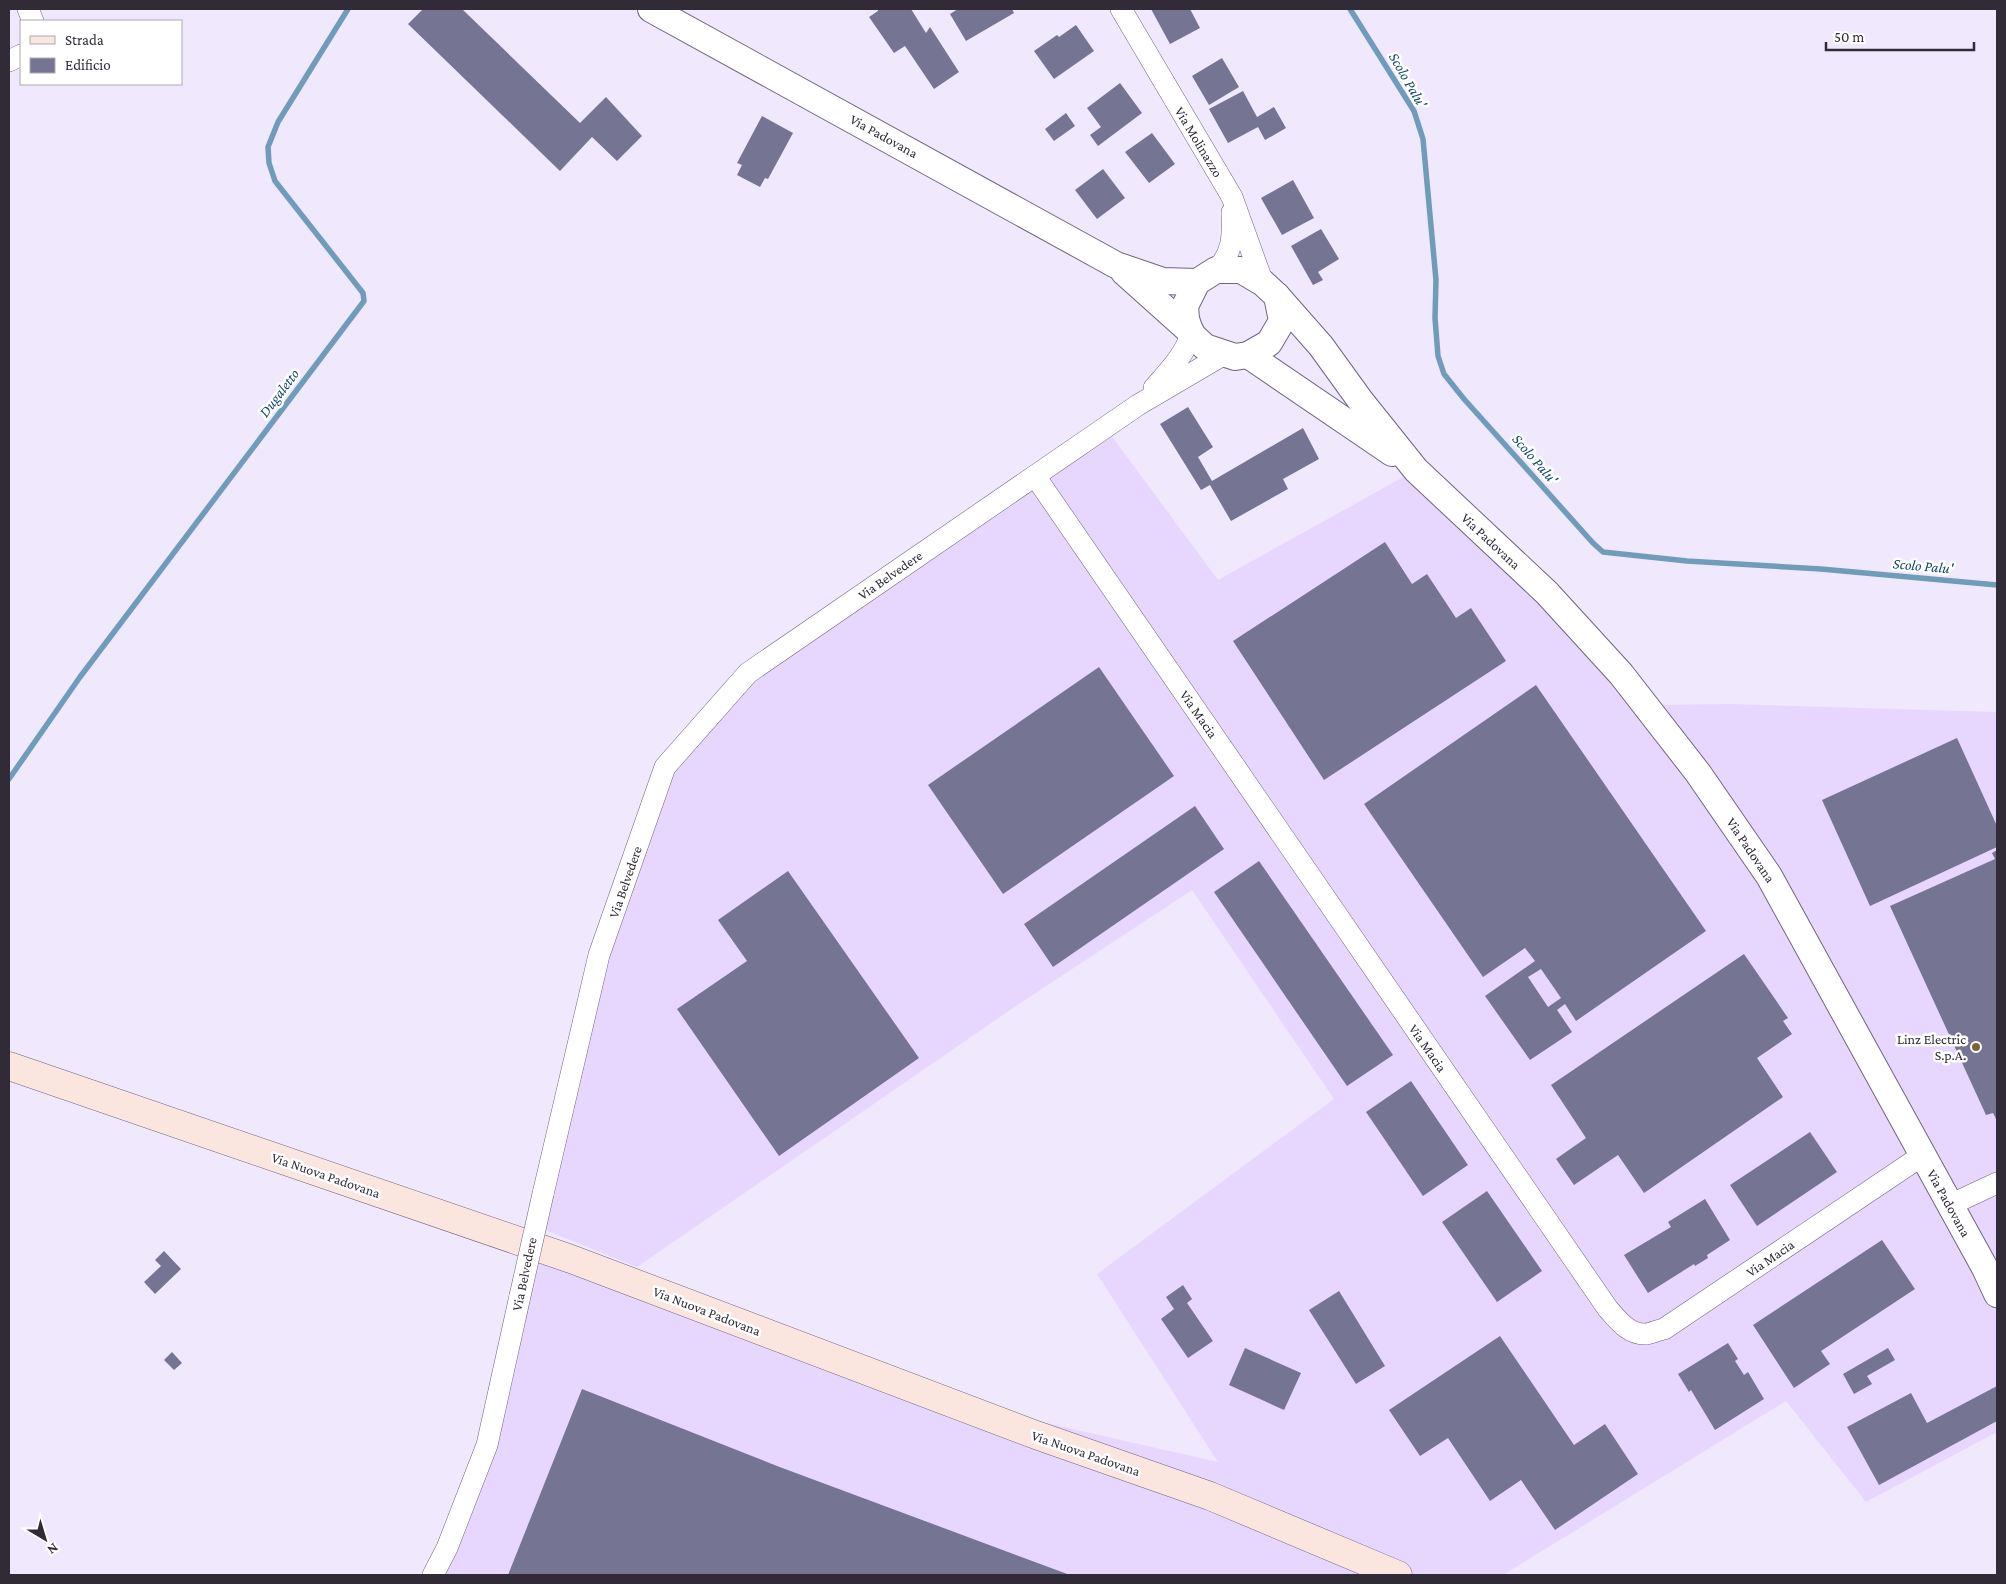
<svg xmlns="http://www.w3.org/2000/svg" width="2006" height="1584" font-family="'Crimson Pro',serif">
	<rect width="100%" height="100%" fill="#f0e8fc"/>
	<polygon fill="#e7d7ff" points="1105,427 1218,580 1416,470 1646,705 1732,704 1997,712 1997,1432 1866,1502 1786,1401 1503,1575 433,1575 487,1445 530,1245 940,1399 1218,1462 1097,1274 1334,1099 1192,890 1013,1008 637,1267 538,1227 599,955 665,767 748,673"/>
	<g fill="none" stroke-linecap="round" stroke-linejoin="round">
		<g stroke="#709cbb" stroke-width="5.5">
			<polyline points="1350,9 1414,111 1423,139 1436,280 1435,318 1438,356 1444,374 1464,399 1593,543 1603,552 1687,561 1821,569 1997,585"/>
			<polyline points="9,779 80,677 364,301 363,293 275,181 269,163 268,147 278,122 348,9"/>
		</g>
	</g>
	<g fill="#767493" fill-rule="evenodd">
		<polygon points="423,9 462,9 580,123 606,97 642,136 617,161 592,137 560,171 408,24"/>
		<polygon points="878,9 911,9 926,33 930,27 959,72 934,89 905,46 894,53 869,17 878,11"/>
		<polygon points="958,9 1012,9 1014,13 966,41 950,14"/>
		<polygon points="1151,9 1190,9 1200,28 1170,44"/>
		<polygon points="1076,25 1094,51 1054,79 1034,51 1057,35 1059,37"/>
		<polygon points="1222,58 1239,87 1209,105 1192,76"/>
		<polygon points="1120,83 1142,113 1098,146 1090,135 1101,127 1087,108"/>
		<polygon points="1243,91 1257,117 1274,107 1286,128 1265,140 1258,127 1228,143 1209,109"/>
		<polygon points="1066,113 1075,126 1054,141 1045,129"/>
		<polygon points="762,116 793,133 768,179 765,178 760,187 737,175 742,165 737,163"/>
		<polygon points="1152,133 1175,164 1149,183 1125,152"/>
		<polygon points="1103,169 1125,198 1097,219 1075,190"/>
		<polygon points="1293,180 1314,218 1282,235 1261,198"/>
		<polygon points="1321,229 1339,259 1318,272 1323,280 1313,285 1291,246"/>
		<polygon points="1188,407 1213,447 1198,457 1212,481 1303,428 1319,459 1283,479 1288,489 1231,521 1210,485 1201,490 1160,424"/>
		<polygon points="1385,542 1412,584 1427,574 1456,618 1471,608 1506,661 1324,780 1233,641"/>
		<polygon points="1099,667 1174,776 1003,894 928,785"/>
		<path d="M1536,685L1706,931L1576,1021L1565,1004L1557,1010L1572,1032L1530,1060L1485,996L1535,961L1525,948L1483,977L1364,804ZM1541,969L1561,998L1548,1007L1528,977Z"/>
		<polygon points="1957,738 1997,826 1997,847 1870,906 1822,800"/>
		<polygon points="1195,806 1224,849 1053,967 1024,924"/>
		<polygon points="1997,850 1997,1121 1993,1113 1986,1115 1890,906 1995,859 1992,853"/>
		<polygon points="1259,861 1393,1055 1347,1086 1214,892"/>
		<polygon points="788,871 919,1058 779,1156 677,1009 747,961 718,920"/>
		<polygon points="1744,954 1788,1018 1783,1021 1792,1034 1757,1058 1783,1097 1644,1193 1618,1155 1574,1185 1556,1159 1586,1138 1551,1085"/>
		<polygon points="1411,1081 1468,1165 1423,1196 1366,1112"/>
		<polygon points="1810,1132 1837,1172 1757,1226 1730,1185"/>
		<polygon points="1487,1191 1542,1271 1497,1302 1442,1222"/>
		<polygon points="1705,1199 1730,1240 1707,1255 1708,1258 1695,1266 1694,1264 1648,1293 1624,1255 1671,1227 1668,1222"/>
		<polygon points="1882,1240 1915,1289 1821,1351 1830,1364 1794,1388 1753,1325"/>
		<polygon points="164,1251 181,1269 155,1294 144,1282 161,1266 155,1260"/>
		<polygon points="1183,1285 1192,1299 1187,1303 1213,1341 1188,1358 1161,1319 1174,1309 1166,1297"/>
		<polygon points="1339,1291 1385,1366 1356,1384 1309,1310"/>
		<polygon points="1500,1336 1574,1445 1605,1424 1638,1474 1555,1530 1521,1480 1490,1501 1448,1438 1420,1456 1389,1410"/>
		<polygon points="1728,1343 1738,1359 1735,1361 1744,1375 1748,1372 1764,1399 1715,1430 1691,1390 1689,1392 1678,1374"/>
		<polygon points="1245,1348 1301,1373 1284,1410 1229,1385"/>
		<polygon points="1888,1348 1895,1360 1867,1376 1872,1384 1854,1394 1843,1374"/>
		<polygon points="172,1352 182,1363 174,1370 164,1360"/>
		<polygon points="1997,1386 1997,1421 1879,1485 1847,1427 1911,1393 1927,1423"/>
		<polygon points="582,1389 777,1466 1070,1575 508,1575"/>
	</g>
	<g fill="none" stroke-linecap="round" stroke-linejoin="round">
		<g stroke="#706480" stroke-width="22">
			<g id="minor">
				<polyline points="28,9 33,21"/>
				<polyline points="1121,9 1232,197 1263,283"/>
				<polyline points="9,61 21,55"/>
				<path d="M1216,270C1233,254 1233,235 1232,212"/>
				<path d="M1154,388C1168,372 1185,355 1191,334"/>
				<path d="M1035,476L1608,1309C1618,1320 1628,1334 1645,1334C1650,1334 1658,1330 1664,1329L1923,1155"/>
				<polyline points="543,1194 599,955 665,767 748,673 1138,405 1223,355"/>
				<polyline points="1950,1205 1997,1183"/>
				<polyline points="433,1575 447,1548 487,1445 520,1296"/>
			</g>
		</g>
		<g stroke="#706480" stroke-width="28">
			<g id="tertiary">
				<polyline points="651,9 1116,265 1163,281 1197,282"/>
				<polygon points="1216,270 1241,270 1263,283 1277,296 1282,321 1269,343 1248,355 1235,357 1205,347 1191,334 1186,319 1185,306 1197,282"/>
				<polyline points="1124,272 1191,332"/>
				<polyline points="1277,296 1321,346 1360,400 1416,470 1547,593 1621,674 1698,773 1769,876 1985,1268 1997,1294"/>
				<polyline points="1248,355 1392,453"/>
			</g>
		</g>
		<g stroke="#706480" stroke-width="29">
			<polyline id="secondary" points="9,1066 571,1259 1036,1435 1210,1496 1398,1575"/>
		</g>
		<use href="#minor" stroke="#fff" stroke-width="21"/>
		<use href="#tertiary" stroke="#fff" stroke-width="26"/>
		<use href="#secondary" stroke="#fae5df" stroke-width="28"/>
		<g stroke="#706480" stroke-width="22" stroke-linecap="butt">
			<polyline id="minor-bridge" points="520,1296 543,1194"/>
		</g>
		<use href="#minor-bridge" stroke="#fff" stroke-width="21"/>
	</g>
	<circle fill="#796433" stroke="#fff" stroke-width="2" cx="1976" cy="1047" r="5"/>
	<g text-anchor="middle" stroke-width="5" stroke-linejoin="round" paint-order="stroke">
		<g font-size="14" fill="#302b37" stroke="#fff">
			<text transform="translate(884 136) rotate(29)" y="5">Via Padovana</text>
			<text transform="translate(1199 142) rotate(59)" y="5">Via Molinazzo</text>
			<text transform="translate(1491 541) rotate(43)" y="5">Via Padovana</text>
			<text transform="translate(890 575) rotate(-35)" y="5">Via Belvedere</text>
			<text transform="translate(1199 714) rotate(55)" y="5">Via Macia</text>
			<text transform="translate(1751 850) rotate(56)" y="5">Via Padovana</text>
			<text transform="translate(625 882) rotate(-71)" y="5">Via Belvedere</text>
			<text transform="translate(1428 1048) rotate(55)" y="5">Via Macia</text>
			<text transform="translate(326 1175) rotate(19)" y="5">Via Nuova Padovana</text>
			<text transform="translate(1949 1203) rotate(61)" y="5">Via Padovana</text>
			<text transform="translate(1770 1258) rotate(-34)" y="5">Via Macia</text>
			<text transform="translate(524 1274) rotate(-78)" y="5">Via Belvedere</text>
			<text transform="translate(707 1311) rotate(21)" y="5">Via Nuova Padovana</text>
			<text transform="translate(1086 1453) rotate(19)" y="5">Via Nuova Padovana</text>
		</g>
		<g font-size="14" fill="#302b37" stroke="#fff" text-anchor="end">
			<text x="1966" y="1044">Linz Electric<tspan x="1966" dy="16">S.p.A.</tspan></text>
		</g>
		<g font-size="15" font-style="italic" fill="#114868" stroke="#fff">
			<text transform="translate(1408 80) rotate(60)" y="5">Scolo Palu'</text>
			<text transform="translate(279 393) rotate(-53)" y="5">Dugaletto</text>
			<text transform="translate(1535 459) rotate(49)" y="5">Scolo Palu'</text>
			<text transform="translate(1923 566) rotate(5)" y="5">Scolo Palu'</text>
		</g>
	</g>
	<rect width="2006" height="1584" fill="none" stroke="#302b37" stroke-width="20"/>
	<rect x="20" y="20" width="162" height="65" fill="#ffffff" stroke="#acaaaf"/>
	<rect x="30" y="36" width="25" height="8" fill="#fae5df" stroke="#acaaaf"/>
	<text x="65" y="45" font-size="15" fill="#302b37">Strada</text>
	<rect x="30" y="58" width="25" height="15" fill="#767493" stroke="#acaaaf"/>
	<text x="65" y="70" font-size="15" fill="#302b37">Edificio</text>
	<g transform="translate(45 1539) rotate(142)" stroke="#ffffff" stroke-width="4" paint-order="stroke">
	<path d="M0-4L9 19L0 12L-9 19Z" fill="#302b37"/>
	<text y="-8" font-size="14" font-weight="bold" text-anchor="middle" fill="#302b37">N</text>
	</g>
	<path d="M1826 42v8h148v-8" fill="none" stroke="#302b37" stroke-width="2.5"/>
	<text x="1834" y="42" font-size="15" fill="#302b37" stroke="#ffffff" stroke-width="4" paint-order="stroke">50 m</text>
</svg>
